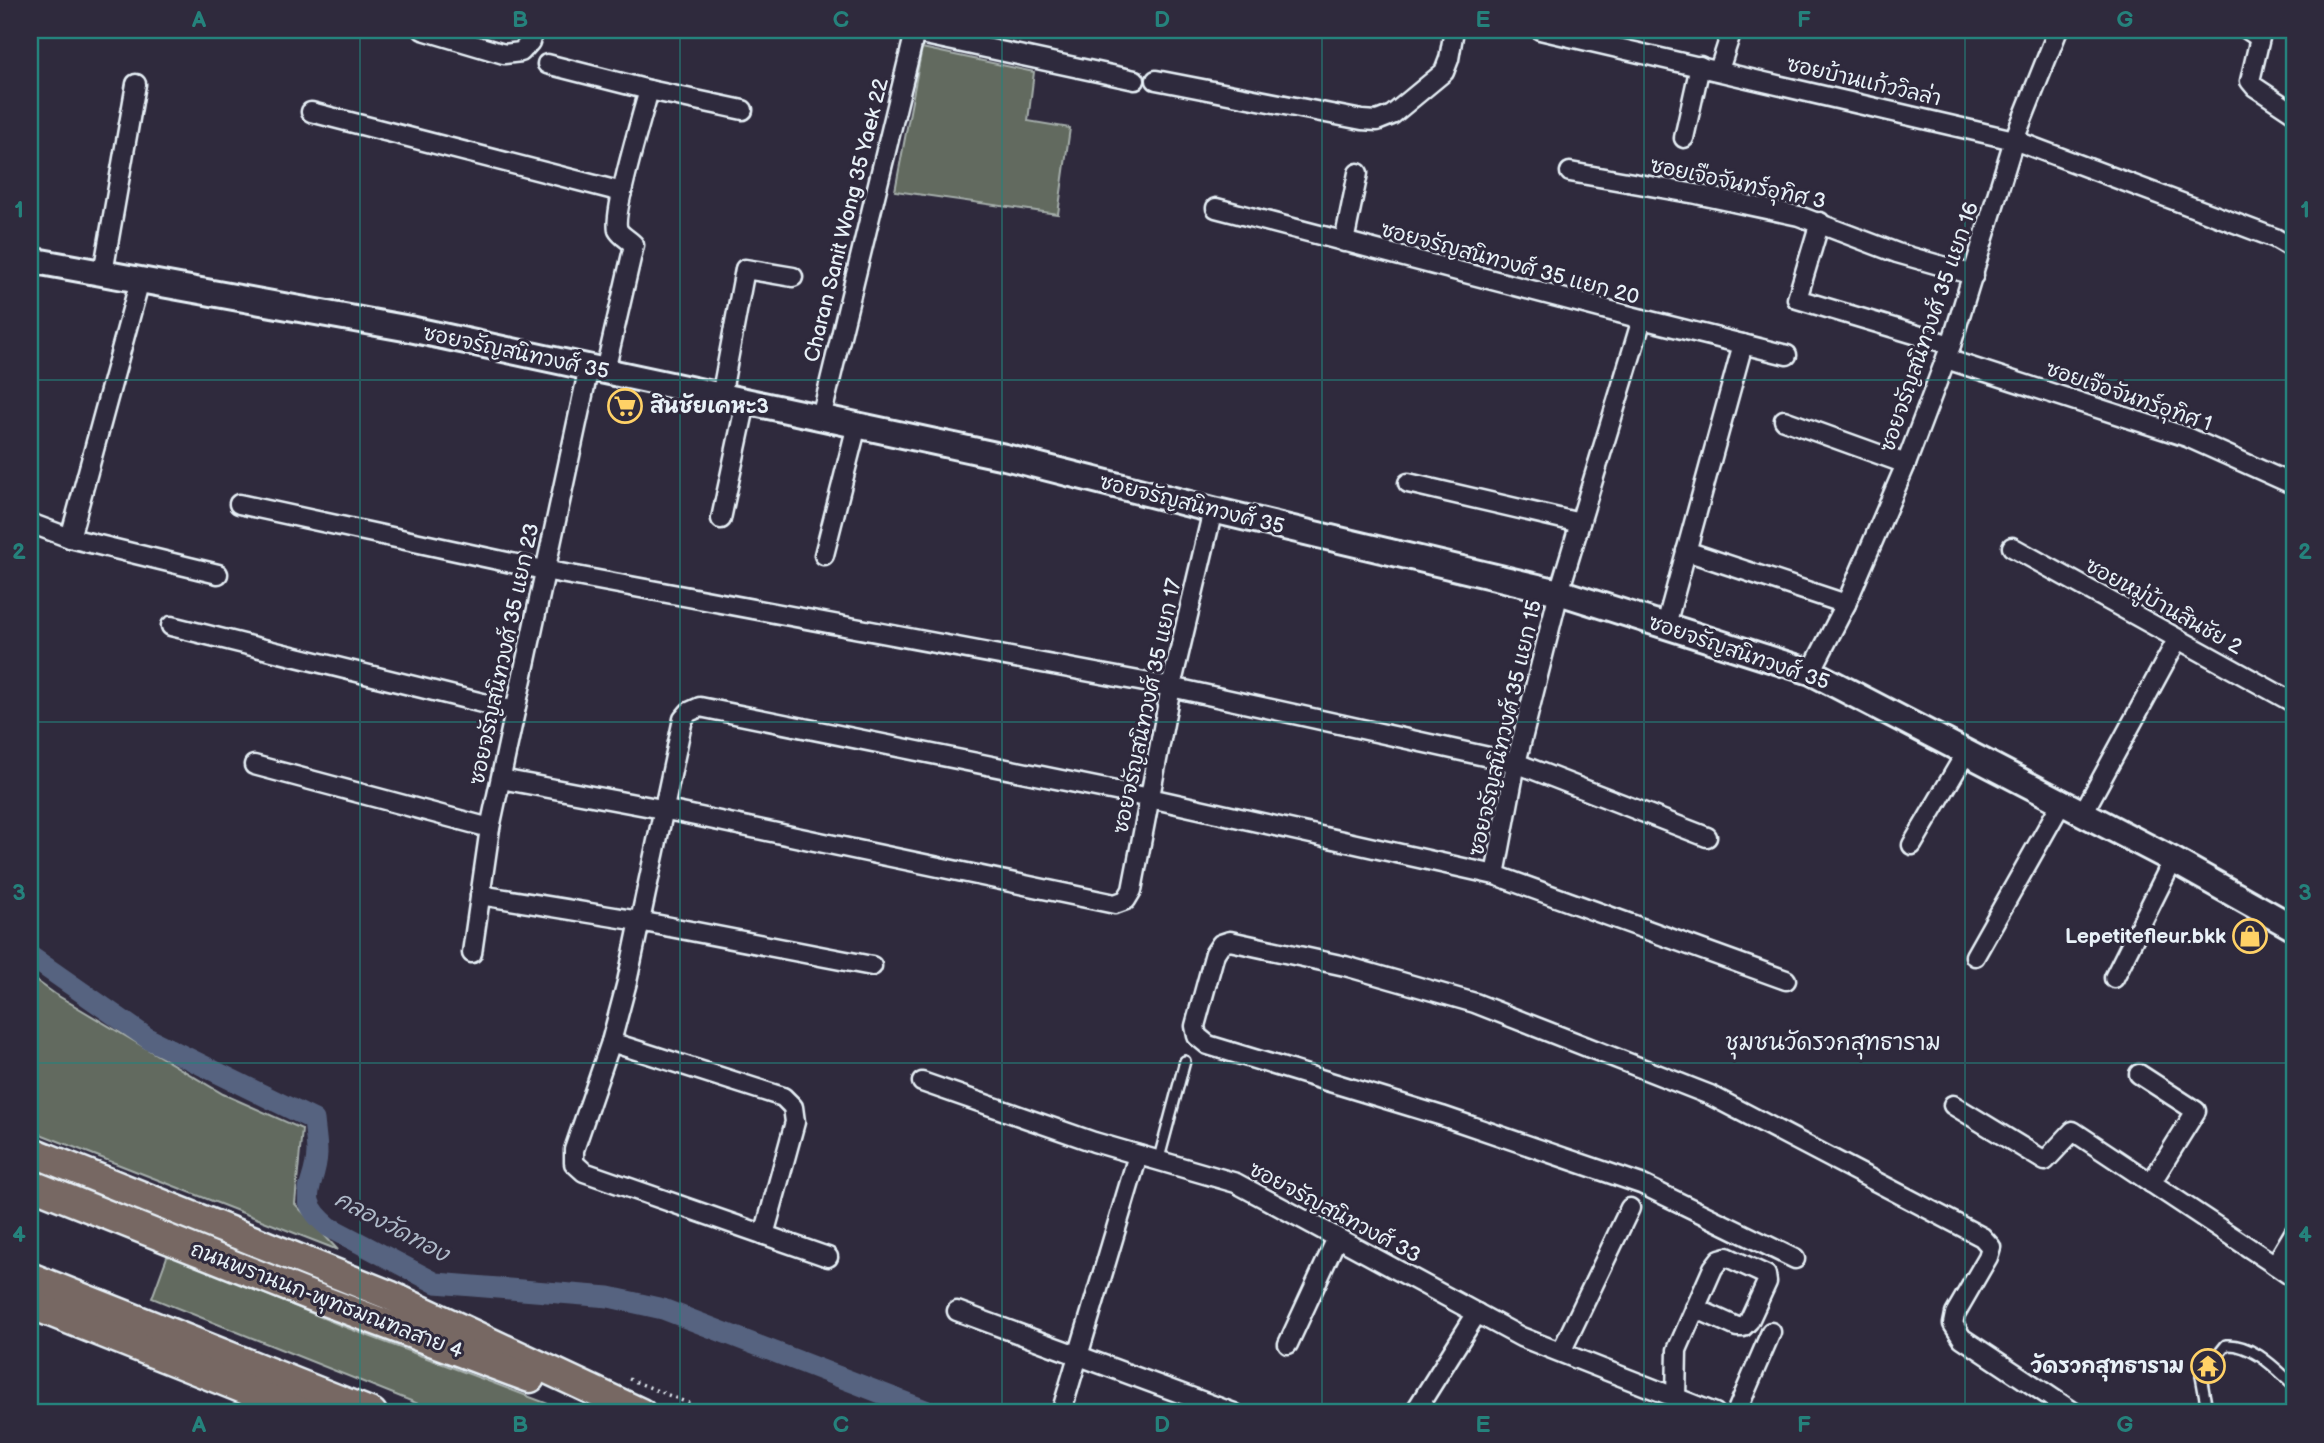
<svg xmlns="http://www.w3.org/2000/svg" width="2324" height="1443" font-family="'Balsamiq Sans','Playpen Sans Thai',sans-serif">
	<rect width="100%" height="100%" fill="#2f2a3d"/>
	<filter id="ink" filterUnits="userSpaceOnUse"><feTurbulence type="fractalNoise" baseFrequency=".0143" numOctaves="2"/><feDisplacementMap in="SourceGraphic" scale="14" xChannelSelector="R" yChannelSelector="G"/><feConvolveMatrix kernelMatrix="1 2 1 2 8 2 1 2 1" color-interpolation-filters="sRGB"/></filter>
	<g filter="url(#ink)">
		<g fill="#626a5e" stroke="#a5aeab" stroke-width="2">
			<polygon points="922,48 1034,72 1028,121 1070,128 1058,214 895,191"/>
			<polygon points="30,976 55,994 223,1094 302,1129 295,1204 338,1250 30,1130"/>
			<polygon points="168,1254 345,1327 572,1413 441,1413 152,1298"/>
		</g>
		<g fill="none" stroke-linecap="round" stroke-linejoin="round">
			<path stroke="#576480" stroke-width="21" d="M30,956L149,1039L314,1120C315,1131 317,1143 317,1153C316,1188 292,1196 329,1227L436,1283L609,1297L663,1309L933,1413"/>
			<g stroke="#e8f1f8" stroke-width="14">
				<g id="lane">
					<polyline points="1158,1162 1185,1061"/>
					<path d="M2199,1413L2206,1404L2201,1376L2226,1345C2252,1343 2276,1369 2294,1385"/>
				</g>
			</g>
			<g stroke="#e8f1f8" stroke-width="23">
				<g id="street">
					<polyline points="423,30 504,54 521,52 530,42 533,30"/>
					<polyline points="902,30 1135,80"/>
					<polyline points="1540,30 2014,140 2275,238 2294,249"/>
					<polyline points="2248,30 2260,38 2250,81 2255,87 2294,113"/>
					<polyline points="547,64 649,90 743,110"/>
					<polyline points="1719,70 1732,30"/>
					<polyline points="1156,80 1362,120 1377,121 1392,115 1444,72 1449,59 1454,30"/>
					<polyline points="311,112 622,192"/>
					<polyline points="1684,138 1700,66"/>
					<polyline points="1570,172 1696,194 1799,216 1897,253 1974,275"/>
					<polyline points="1216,208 1642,319 1559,592 1516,763 1495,875"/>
					<polyline points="1820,222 1797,299 1951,345"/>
					<polyline points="1344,242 1358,173"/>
					<polyline points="103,273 136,84"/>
					<polyline points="1642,319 1787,355"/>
					<polyline points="1946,359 2187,437 2294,485"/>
					<path d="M605,371L634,245C630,240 621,236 618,230C612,216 643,112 649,90"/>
					<polyline points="721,397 745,269 793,277"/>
					<polyline points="821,418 915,32"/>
					<polyline points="1784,420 1906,464"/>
					<polyline points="1408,483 1580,523"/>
					<polyline points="239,504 544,570 1171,687 1516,763 1707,837"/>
					<polyline points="721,519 746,402"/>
					<polyline points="30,523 70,538 140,280"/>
					<polyline points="70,538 218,574"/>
					<polyline points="2012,547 2294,703"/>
					<polyline points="1686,551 1846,604"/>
					<polyline points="824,555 857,425"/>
					<polyline points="1666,625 1743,344"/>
					<polyline points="171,626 515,711"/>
					<polyline points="1811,672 1846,604 1906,464 1951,345 2014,140 2058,30"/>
					<polyline points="254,765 490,828"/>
					<polyline points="501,779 662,809 1115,904 1126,900 1132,890 1171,687 1213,510"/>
					<polyline points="2083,813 2177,640"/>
					<polyline points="1912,845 1966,753"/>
					<polyline points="480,895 639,921 872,966"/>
					<polyline points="472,953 490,828 589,367"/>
					<polyline points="1975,956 2062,802"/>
					<polyline points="2114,978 2173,860"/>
					<polyline points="611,1042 783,1097 793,1107 795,1122 764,1235"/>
					<polyline points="2139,1074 2196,1111 2151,1183"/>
					<polyline points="922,1082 1094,1142 1236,1183 1521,1337 1715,1413"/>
					<polyline points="1953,1105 2045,1161 2073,1131 2275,1265"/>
					<polyline points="2294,1233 2275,1265 2294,1278"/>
					<polyline points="828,1257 584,1172 574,1163 574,1150 611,1042 627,982 683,719 689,712 700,707 1150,798 1495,875 1786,980"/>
					<polyline points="1795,1259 1641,1184 1442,1116 1208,1045 1197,1036 1195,1026 1215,953 1221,944 1230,941 1345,966 1475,1003 1710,1095 1982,1237 1991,1247 1988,1257 1955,1314 1953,1324 1962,1338 2075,1413"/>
					<polyline points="957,1311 1234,1413"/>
					<polyline points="1288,1344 1337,1238"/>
					<polyline points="1561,1352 1630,1208"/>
					<polyline points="1676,1398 1677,1350 1713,1268 1720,1259 1727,1257 1766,1275 1767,1282 1749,1321 1743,1327 1737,1327 1695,1308"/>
					<polyline points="1061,1413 1138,1155"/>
					<polyline points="1414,1413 1477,1313"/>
					<polyline points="1736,1413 1771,1332"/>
				</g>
			</g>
			<g stroke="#e8f1f8" stroke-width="30">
				<polyline id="secondary" points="30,260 410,329 1005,457 1213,510 1559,592 1811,672 2173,860 2294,928"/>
			</g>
			<g stroke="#e8f1f8" stroke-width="33">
				<g id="primary">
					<polyline points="30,1151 389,1295 641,1413"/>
					<polyline points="30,1184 311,1296 530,1378"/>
					<polyline points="30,1277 372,1413"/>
					<polyline points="30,1304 304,1413"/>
				</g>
			</g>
			<polyline stroke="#e8f1f8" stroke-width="3.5" stroke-dasharray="2 5" stroke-linecap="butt" points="629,1379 713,1413"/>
			<use href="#lane" stroke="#2f2a3d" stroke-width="9"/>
			<use href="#street" stroke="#2f2a3d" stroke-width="18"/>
			<use href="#secondary" stroke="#2f2a3d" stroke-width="24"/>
			<use href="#primary" stroke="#776864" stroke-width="28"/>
		</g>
	</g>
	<path fill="none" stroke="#25827c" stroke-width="2" stroke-opacity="0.55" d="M360,30V1413M680,30V1413M1002,30V1413M1322,30V1413M1644,30V1413M1965,30V1413M30,380H2294M30,722H2294M30,1063H2294"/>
	<defs>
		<g id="supermarket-ring" transform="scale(1.75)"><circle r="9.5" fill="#2f2a3d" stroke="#ffd166" stroke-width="1.5"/><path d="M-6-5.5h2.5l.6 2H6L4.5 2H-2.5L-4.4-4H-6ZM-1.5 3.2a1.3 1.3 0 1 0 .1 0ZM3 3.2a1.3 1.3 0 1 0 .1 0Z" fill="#ffd166"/></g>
		<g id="shop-ring" transform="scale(1.75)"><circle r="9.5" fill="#2f2a3d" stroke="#ffd166" stroke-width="1.5"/><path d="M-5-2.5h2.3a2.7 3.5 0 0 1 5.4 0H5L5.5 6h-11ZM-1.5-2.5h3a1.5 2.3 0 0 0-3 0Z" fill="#ffd166"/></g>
		<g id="temple-ring" transform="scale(1.75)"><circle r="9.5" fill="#2f2a3d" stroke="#ffd166" stroke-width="1.5"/><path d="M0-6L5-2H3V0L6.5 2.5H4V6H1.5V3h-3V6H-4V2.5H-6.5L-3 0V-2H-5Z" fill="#ffd166"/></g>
	</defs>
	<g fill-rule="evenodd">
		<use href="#supermarket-ring" x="625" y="406"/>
		<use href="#shop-ring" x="2250" y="936"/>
		<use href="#temple-ring" x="2208" y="1366"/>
	</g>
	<g text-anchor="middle" stroke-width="6" stroke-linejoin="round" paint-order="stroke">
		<g font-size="21" fill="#e8f1f8" stroke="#2f2a3d">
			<text transform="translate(1864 81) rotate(13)" y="7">ซอยบ้านแก้ววิลล่า</text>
			<text transform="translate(1738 183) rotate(12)" y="7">ซอยเจือจันทร์อุทิศ 3</text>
			<text transform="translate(846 220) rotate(-76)" y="7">Charan Sanit Wong 35 Yaek 22</text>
			<text transform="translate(1510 263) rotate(15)" y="7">ซอยจรัญสนิทวงศ์ 35 แยก 20</text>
			<text transform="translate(1929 327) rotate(-71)" y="7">ซอยจรัญสนิทวงศ์ 35 แยก 16</text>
			<text transform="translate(516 352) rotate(12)" y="7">ซอยจรัญสนิทวงศ์ 35</text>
			<text transform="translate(2129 396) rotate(19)" y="7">ซอยเจือจันทร์อุทิศ 1</text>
			<text transform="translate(1192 504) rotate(14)" y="7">ซอยจรัญสนิทวงศ์ 35</text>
			<text transform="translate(2164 606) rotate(29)" y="7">ซอยหมู่บ้านสินชัย 2</text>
			<text transform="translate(1739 652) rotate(19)" y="7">ซอยจรัญสนิทวงศ์ 35</text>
			<text transform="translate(504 654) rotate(-78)" y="7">ซอยจรัญสนิทวงศ์ 35 แยก 23</text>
			<text transform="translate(1147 706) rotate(-78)" y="7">ซอยจรัญสนิทวงศ์ 35 แยก 17</text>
			<text transform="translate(1505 728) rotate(-77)" y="7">ซอยจรัญสนิทวงศ์ 35 แยก 15</text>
			<text transform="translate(1335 1212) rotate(28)" y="7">ซอยจรัญสนิทวงศ์ 33</text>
			<text transform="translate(327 1300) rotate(21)" y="7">ถนนพรานนก-พุทธมณฑลสาย 4</text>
		</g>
		<g font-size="21" font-weight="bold" fill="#e8f1f8" stroke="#2f2a3d" text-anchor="end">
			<text x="650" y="413" text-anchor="start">สินชัยเคหะ3</text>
			<text x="2226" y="943">Lepetitefleur.bkk</text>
			<text x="2184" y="1373">วัดรวกสุทธาราม</text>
		</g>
		<g font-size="23" fill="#e8f1f8" stroke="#2f2a3d">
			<text x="1833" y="1050">ชุมชนวัดรวกสุทธาราม</text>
		</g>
		<g font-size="23" font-style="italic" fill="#aeb9c8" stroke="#2f2a3d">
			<text transform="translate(392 1226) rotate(28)" y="8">คลองวัดทอง</text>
		</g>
	</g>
	<rect width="2324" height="1443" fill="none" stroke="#2f2a3d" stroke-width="77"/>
	<rect x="38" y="38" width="2248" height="1366" fill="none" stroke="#25827c" stroke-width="2.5"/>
	<g font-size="23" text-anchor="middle" font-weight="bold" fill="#25827c">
		<text x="199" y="27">A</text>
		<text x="520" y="27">B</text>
		<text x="841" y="27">C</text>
		<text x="1162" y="27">D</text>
		<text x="1483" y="27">E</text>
		<text x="1804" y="27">F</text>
		<text x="2125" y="27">G</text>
		<text x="19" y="217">1</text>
		<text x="2305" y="217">1</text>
		<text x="19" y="559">2</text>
		<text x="2305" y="559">2</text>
		<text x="19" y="900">3</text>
		<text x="2305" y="900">3</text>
		<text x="19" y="1242">4</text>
		<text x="2305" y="1242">4</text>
		<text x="199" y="1432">A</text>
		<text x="520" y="1432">B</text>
		<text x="841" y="1432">C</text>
		<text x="1162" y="1432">D</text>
		<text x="1483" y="1432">E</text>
		<text x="1804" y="1432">F</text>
		<text x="2125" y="1432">G</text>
	</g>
</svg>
